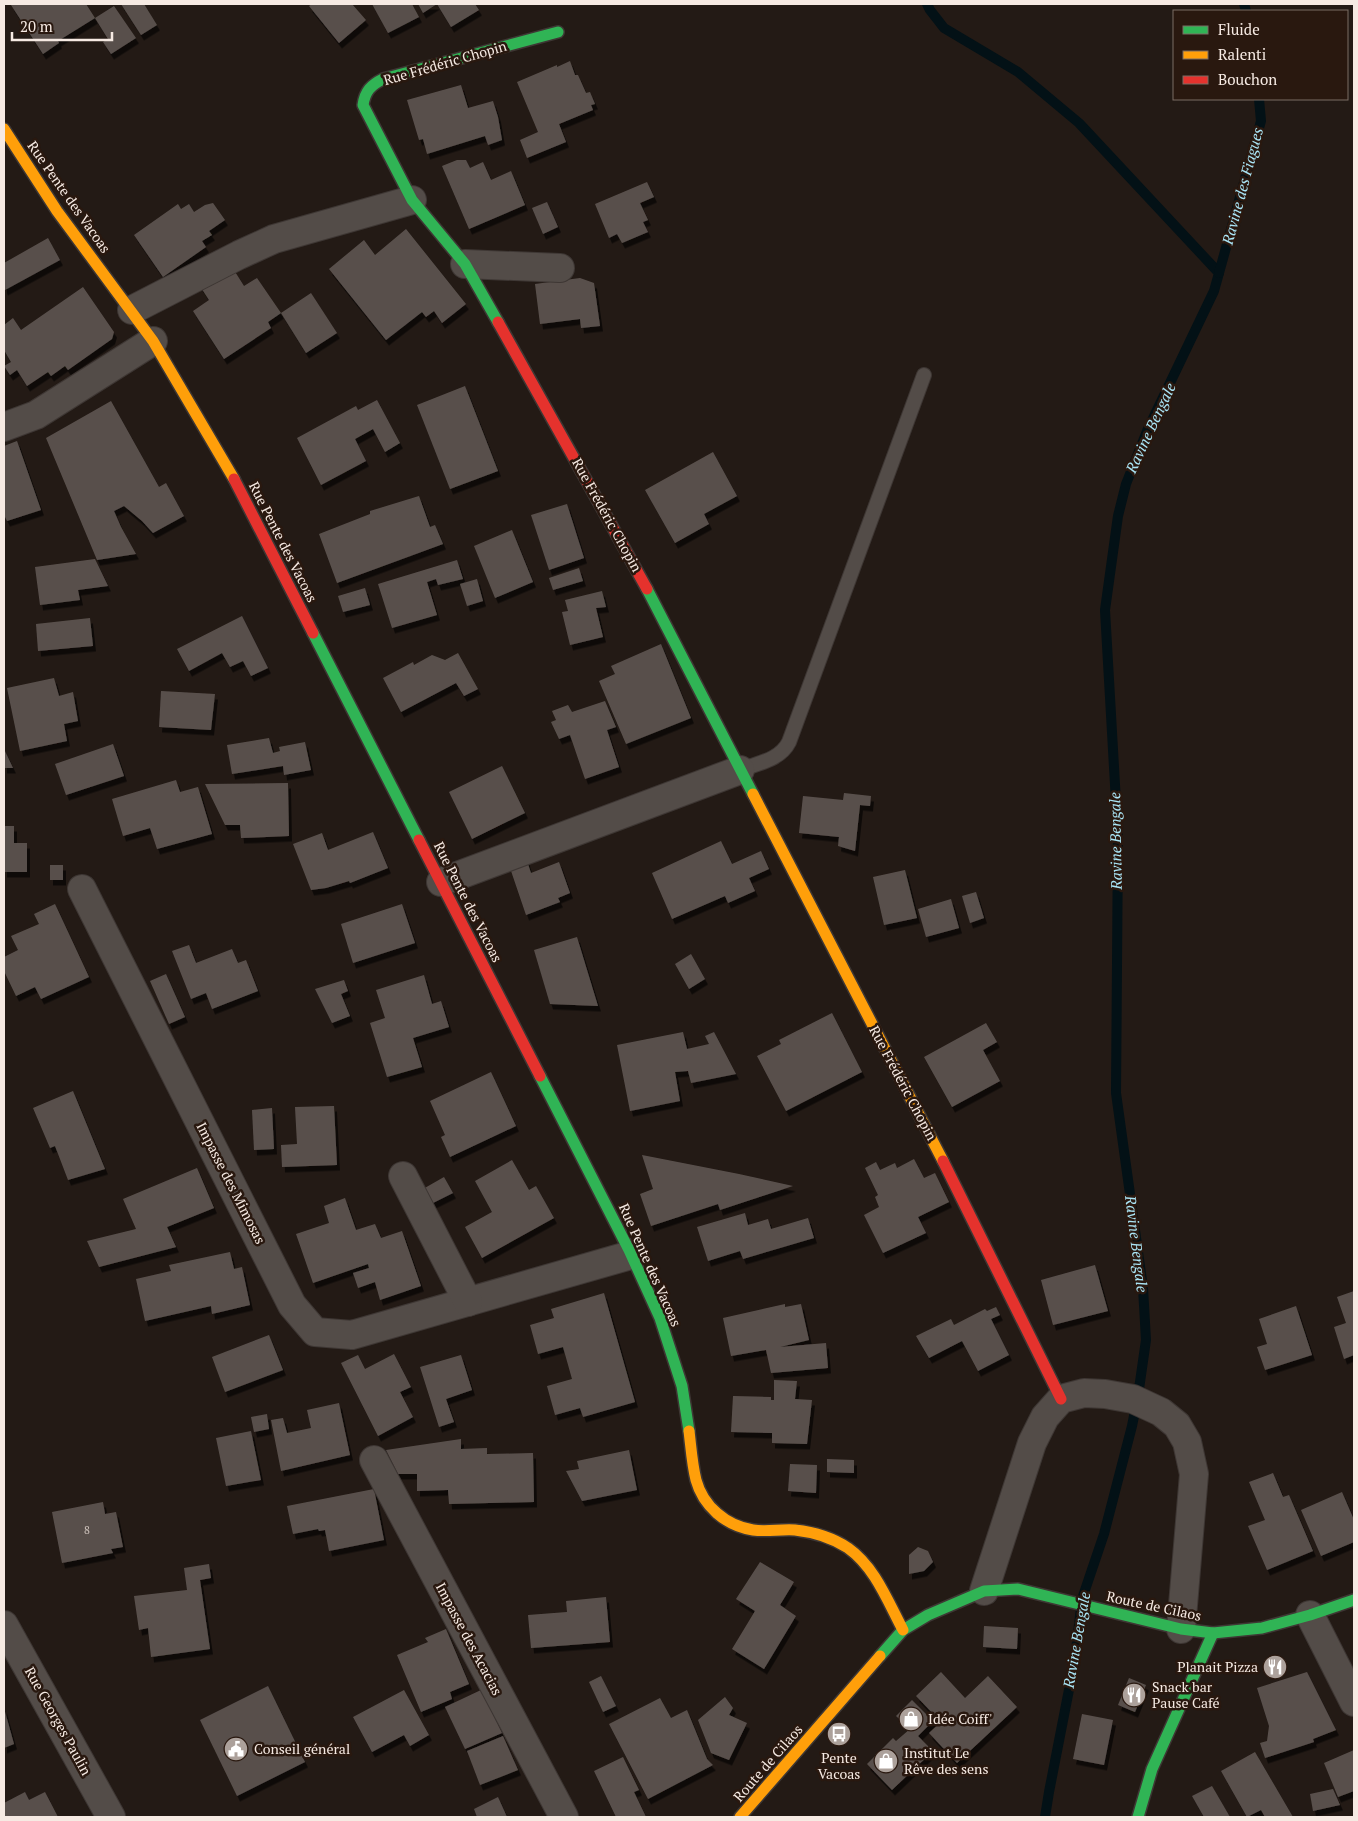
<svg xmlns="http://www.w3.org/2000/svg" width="1358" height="1821" font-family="'PT Serif',serif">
	<defs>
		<filter id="shadow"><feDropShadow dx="3" dy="5.5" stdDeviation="0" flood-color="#0009"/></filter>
	</defs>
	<rect width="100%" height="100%" fill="#231a15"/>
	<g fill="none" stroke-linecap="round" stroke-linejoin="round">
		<g stroke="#031116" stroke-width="10">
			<polyline points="927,4 930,10 944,28 1018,72 1079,123 1219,273 1214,291 1147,431 1126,484 1118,516 1105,610 1118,837 1116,1093 1143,1288 1146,1340 1138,1396 1132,1426 1104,1534 1082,1599 1075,1659 1049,1792 1045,1817"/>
			<polyline points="1244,4 1246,11"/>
			<polyline points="1219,273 1261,121 1259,99"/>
		</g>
	</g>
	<g fill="#59504c" filter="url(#shadow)">
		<polygon points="12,4 86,4 95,18 58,41 59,43 43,54 11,5"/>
		<polygon points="121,4 144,4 157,25 141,35"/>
		<polygon points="312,4 352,4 366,20 339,43 309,6"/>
		<polygon points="372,4 412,4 419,17 388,33"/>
		<polygon points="418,4 475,4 479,10 451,27 437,4 423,13"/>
		<polygon points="114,6 136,38 111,54 103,42 108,39 95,18"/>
		<polygon points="570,61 575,75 578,75 586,93 590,92 595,104 591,105 593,110 559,124 566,142 527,158 520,140 538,132 517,82 557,65 557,67"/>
		<polygon points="461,85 468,108 493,101 498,117 502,140 488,145 485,136 427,154 423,139 419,140 407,100"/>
		<polygon points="457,160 466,160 470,168 483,162 491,180 511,171 525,205 469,229 442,166"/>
		<polygon points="647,182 654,197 640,203 648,220 643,222 648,232 622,243 617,234 609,238 595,204"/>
		<polygon points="547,202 558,227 543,234 532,208"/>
		<polygon points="213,203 225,220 209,231 212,235 202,241 206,247 163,277 134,235 178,204 181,209 189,204 194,212 205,205"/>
		<polygon points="406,229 466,304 442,323 434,311 426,317 422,312 386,340 329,269 364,240 375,255"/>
		<polygon points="48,238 60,260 5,290 4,288 4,263"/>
		<polygon points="232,267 244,286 257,278 281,313 268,322 271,328 224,359 193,311 209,300 198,283"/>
		<polygon points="580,278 594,283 600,326 581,328 580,319 540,324 535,284"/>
		<polygon points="83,287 114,332 112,339 68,370 65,366 51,376 48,372 27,386 17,370 10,375 4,366 11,362 4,350 4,325 13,318 21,330"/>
		<polygon points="311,293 337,333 306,353 281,313"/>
		<polygon points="465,386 498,471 450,489 417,405"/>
		<polygon points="377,400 400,443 385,452 373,429 355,439 366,461 321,485 297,438 356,406 358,410"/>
		<polygon points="111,401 159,487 166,483 184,516 153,533 142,521 124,506 114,511 121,527 136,554 97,560 46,438"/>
		<polygon points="17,441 41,510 7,521 4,515 4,446"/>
		<polygon points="713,452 737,496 704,514 709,524 675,543 645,490"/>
		<polygon points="419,496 430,527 435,525 443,544 337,583 319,534 370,514 370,511"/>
		<polygon points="567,504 584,558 549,570 531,515"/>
		<polygon points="512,530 533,582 495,598 474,546"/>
		<polygon points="95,559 108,586 78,590 80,600 40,605 35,567"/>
		<polygon points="457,560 463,579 438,585 436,579 427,582 437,615 392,628 378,584"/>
		<polygon points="579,568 583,581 553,590 549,578"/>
		<polygon points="477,579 483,601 467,606 460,584"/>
		<polygon points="365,588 370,605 343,612 338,596"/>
		<polygon points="602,591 606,607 596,608 603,637 570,645 562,612 568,611 565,600"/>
		<polygon points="242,616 268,668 251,676 243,661 230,667 222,653 189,671 177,649"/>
		<polygon points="90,618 93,646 38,651 36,624"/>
		<polygon points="661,644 691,718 626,744 599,681 615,674 611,666"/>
		<polygon points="458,653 478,689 464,696 456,683 401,712 383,678 413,662 414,665 432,655 445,660"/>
		<polygon points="54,678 59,696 73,692 78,721 64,724 67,741 20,751 7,688"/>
		<polygon points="161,691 215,694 211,730 159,727"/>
		<polygon points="605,701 616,727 607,730 619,767 585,779 570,735 559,739 551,722 556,720 552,711 568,705 572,712"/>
		<polygon points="269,738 273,753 280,751 279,747 305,742 311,770 284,775 283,766 232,774 227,745"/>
		<polygon points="113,744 124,776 66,795 55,764"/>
		<polygon points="4,749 13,768 4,768"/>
		<polygon points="502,766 525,813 472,839 449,792"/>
		<polygon points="176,780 180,792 198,787 212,834 157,849 150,828 123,836 112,799"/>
		<polygon points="288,783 289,836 241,838 240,825 225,825 205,784"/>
		<polygon points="844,793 871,796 870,806 860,805 855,851 838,846 839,837 799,833 803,796 843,800"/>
		<polygon points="4,826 14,826 14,843 27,843 27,872 4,872"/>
		<polygon points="373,832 388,868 350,883 349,881 326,888 311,890 293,844 322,833 328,850"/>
		<polygon points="721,841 732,864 761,851 769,869 749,878 755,891 728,903 725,896 672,919 652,873"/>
		<polygon points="526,858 531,873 559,862 570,893 558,898 560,902 526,915 509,865"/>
		<rect x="50" y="865" width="13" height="15"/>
		<polygon points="905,870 917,918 884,925 873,877"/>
		<polygon points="976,892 984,918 970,923 962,896"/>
		<polygon points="951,899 959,928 926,937 918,909"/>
		<polygon points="55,904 89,977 41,999 35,987 16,996 4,971 4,957 18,950 11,936 39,924 34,914"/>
		<polygon points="402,904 415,943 353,963 341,924"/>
		<polygon points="577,937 598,1006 550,1004 534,950"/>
		<polygon points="189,945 196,963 232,949 238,963 246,960 258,991 212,1009 206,993 191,999 172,951"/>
		<polygon points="691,954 705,979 689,989 675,964"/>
		<polygon points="166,974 185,1017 169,1024 150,981"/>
		<polygon points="424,975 432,1004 441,1001 449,1027 413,1038 422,1067 387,1077 370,1023 385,1018 376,990"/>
		<polygon points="344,980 348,991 341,994 350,1016 332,1023 315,989"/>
		<polygon points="832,1013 862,1072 786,1111 757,1056 781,1044 779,1040"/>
		<polygon points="986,1023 997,1042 983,1050 1000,1081 952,1107 924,1057"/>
		<polygon points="683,1032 687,1049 709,1044 705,1036 714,1032 736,1074 691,1083 688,1071 675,1072 680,1101 630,1111 617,1045"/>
		<polygon points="491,1072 516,1126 450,1157 441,1137 445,1135 430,1101"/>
		<polygon points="73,1091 105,1169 68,1180 55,1146 50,1148 33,1108"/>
		<polygon points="334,1106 337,1165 282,1167 281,1145 297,1144 295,1107"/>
		<polygon points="272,1108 274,1149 254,1150 252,1110"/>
		<polygon points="642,1155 739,1174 793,1186 720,1210 718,1204 651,1226 640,1194 653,1189"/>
		<polygon points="914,1159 924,1178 935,1173 949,1202 918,1217 926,1233 883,1253 864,1215 879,1207 875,1197 878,1195 865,1168 876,1162 880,1170 895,1163 897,1168"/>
		<polygon points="512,1160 529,1190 536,1186 554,1218 482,1258 465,1227 492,1212 475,1181"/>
		<polygon points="197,1168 214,1208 167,1227 176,1247 99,1267 87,1241 136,1229 123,1199"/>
		<polygon points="444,1177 453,1193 431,1204 423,1189"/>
		<polygon points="345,1198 356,1230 375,1224 381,1238 402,1231 421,1286 380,1300 375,1282 358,1288 353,1273 369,1268 368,1264 313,1283 296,1234 329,1223 324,1206"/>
		<polygon points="745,1213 748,1225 768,1219 771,1229 808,1218 814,1238 743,1259 740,1251 708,1261 697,1227"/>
		<polygon points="230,1252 234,1269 242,1267 250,1305 212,1314 211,1306 145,1321 136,1279 171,1271 169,1265"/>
		<polygon points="1095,1265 1108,1311 1053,1325 1041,1280"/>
		<polygon points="1354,1291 1354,1355 1344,1359 1334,1327 1346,1323 1337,1297"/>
		<polygon points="604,1293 635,1402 583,1417 580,1408 555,1415 547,1386 572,1379 563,1347 538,1354 530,1325 554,1318 551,1309"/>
		<polygon points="785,1304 785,1307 801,1304 809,1340 780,1347 826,1343 828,1368 771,1373 766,1350 731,1356 723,1318"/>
		<polygon points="1296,1306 1312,1355 1265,1370 1257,1347 1267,1344 1259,1319"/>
		<polygon points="996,1307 1000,1315 991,1319 1009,1355 978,1371 962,1341 929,1358 916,1336 951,1319 954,1325 985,1309 987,1311"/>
		<polygon points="269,1335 283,1370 225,1392 212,1357"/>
		<polygon points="394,1354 411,1387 400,1392 413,1417 378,1436 341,1363 358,1355 365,1369"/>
		<polygon points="461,1355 472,1390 446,1399 454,1422 439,1427 420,1367"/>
		<polygon points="774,1380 797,1381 795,1399 812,1400 807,1444 772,1443 772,1433 731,1432 733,1396 771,1397 771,1400 774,1400"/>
		<polygon points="339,1403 350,1455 281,1471 271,1420 283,1418 287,1433 311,1428 307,1410"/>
		<polygon points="267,1414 269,1429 254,1432 251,1417"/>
		<polygon points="251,1431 261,1480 226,1486 216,1438"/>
		<polygon points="461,1439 461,1449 487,1448 487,1454 533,1453 534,1502 449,1504 448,1490 417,1491 417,1474 398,1474 386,1450"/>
		<polygon points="629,1450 637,1490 582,1501 566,1471 579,1469 577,1461"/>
		<polygon points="827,1459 854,1460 854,1473 827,1472"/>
		<polygon points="790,1464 817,1465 816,1493 788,1491"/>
		<polygon points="1273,1473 1283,1497 1289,1495 1313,1551 1267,1570 1248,1526 1265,1520 1249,1482"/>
		<polygon points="374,1489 384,1540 329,1551 325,1530 319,1531 318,1529 293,1534 287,1506"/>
		<polygon points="1342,1492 1354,1520 1354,1542 1321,1556 1301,1510"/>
		<polygon points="103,1502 105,1514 116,1512 123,1547 111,1549 113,1553 62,1563 52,1512"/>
		<polygon points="918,1547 928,1551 933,1562 924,1571 909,1574 909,1555"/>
		<polygon points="760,1562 794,1582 780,1605 796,1616 764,1669 732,1649 755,1611 736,1599"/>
		<polygon points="209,1564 211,1578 200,1580 210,1649 151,1657 148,1628 139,1630 134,1596 187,1590 184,1568"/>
		<polygon points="606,1597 610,1642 531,1648 528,1615 567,1612 566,1601"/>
		<polygon points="984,1626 1018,1628 1017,1649 983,1647"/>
		<polygon points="446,1629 469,1684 450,1692 452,1699 421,1712 397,1655 428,1642 425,1638"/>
		<polygon points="941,1672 965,1698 988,1676 1017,1707 957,1763 929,1733 941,1722 916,1696"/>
		<polygon points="1307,1672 1336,1730 1313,1739 1314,1742 1265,1758 1260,1743 1267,1741 1269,1726 1257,1688"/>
		<polygon points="601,1676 616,1706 603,1712 589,1682"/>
		<polygon points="1129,1678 1146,1685 1135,1712 1118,1705"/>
		<polygon points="268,1686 305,1762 237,1796 200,1720"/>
		<polygon points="404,1690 429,1735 410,1746 404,1735 372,1752 353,1717"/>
		<polygon points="481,1690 502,1733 465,1749 445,1707"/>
		<polygon points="725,1697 733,1708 729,1715 747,1723 729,1760 711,1753 698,1720"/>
		<polygon points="660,1698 671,1718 687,1710 707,1759 713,1765 648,1799 609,1724"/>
		<polygon points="912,1700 933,1721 918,1736 933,1751 892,1790 867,1764 893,1738 896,1741 910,1729 896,1716"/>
		<polygon points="4,1708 14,1744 4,1748"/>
		<polygon points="1082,1714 1113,1720 1104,1765 1073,1759"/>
		<polygon points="503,1736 518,1770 480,1785 467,1751"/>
		<polygon points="1354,1750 1354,1791 1338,1797 1324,1763"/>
		<polygon points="1255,1752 1262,1764 1293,1817 1265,1817 1261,1810 1247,1817 1221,1771"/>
		<polygon points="623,1757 639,1790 634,1792 646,1817 616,1817 594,1771"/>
		<polygon points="1212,1786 1230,1817 1204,1817 1192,1796"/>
		<polygon points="1333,1789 1340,1805 1313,1811 1310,1794"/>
		<polygon points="25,1792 29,1800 45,1792 58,1817 4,1817 4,1803"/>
		<polygon points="498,1797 507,1817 477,1817 474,1809"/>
	</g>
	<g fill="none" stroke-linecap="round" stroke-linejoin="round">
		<g stroke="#3e3734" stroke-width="16">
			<path id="lane" d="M740,770C758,763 780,760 789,742L924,375"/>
		</g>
		<g stroke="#3e3734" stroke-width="30">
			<g id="street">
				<polyline points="465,264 560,268"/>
				<polyline points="132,310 239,255 274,239 412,200"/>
				<polyline points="4,427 36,415 153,341"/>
				<polyline points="441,882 740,770"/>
				<polyline points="82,889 292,1305 315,1332 352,1335 631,1255"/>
				<polyline points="403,1176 468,1302"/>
				<polyline points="374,1460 564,1817"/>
				<polyline points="984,1591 1032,1443 1045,1417 1061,1399 1084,1393 1105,1394 1133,1399 1161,1412 1177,1425 1187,1442 1194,1474 1181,1629"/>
				<polyline points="1310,1615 1354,1702"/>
				<polyline points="4,1625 111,1817"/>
			</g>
		</g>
		<g stroke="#3e3734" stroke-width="14">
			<g id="fast">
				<path d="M498,322L465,264L412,200L363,105C365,91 371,85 383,79L558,32"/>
				<polyline points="647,589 753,794"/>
				<polyline points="313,633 419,840"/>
				<polyline points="540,1076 629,1250 660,1318 682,1386 689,1431"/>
				<polyline points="880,1656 903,1630 928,1615 984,1591 1018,1589 1181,1629 1213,1633 1262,1628 1310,1615 1354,1600"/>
				<polyline points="1138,1817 1152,1769 1213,1633"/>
			</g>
		</g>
		<g stroke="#3e3734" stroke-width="14">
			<g id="slow">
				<polyline points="4,129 57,211 153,341 234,479"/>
				<polyline points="753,794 943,1161"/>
				<path d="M689,1431C691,1447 692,1464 696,1480C703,1506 726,1526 753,1530C766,1532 781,1529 795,1530C813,1532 833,1538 848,1548C875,1567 888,1602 903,1630"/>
				<polyline points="740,1817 880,1656"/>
			</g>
		</g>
		<g stroke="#3e3734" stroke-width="14">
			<g id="jam">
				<polyline points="498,322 647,589"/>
				<polyline points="234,479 313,633"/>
				<polyline points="419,840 540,1076"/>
				<polyline points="943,1161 1061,1399"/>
			</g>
		</g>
		<use href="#lane" stroke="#534c48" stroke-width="14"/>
		<use href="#street" stroke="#534c48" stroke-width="28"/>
		<use href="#fast" stroke="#30b455" stroke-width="11"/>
		<use href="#slow" stroke="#ff9f0a" stroke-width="11"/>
		<use href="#jam" stroke="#e5322d" stroke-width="11"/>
	</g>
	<defs>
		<g id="restaurant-disc" transform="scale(1.25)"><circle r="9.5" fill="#aca19b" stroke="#29180f"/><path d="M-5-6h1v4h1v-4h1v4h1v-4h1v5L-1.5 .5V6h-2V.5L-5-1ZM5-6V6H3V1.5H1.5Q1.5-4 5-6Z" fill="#fff"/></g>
		<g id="shop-disc" transform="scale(1.25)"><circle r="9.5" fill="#aca19b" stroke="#29180f"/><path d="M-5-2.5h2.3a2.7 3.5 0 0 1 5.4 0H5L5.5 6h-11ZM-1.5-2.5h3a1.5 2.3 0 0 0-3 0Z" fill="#fff"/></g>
		<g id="bus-disc" transform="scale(1.25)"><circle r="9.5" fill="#aca19b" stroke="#29180f"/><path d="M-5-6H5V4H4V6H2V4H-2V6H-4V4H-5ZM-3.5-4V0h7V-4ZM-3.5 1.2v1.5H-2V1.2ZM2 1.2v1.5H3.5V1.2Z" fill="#fff"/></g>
		<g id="civic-disc" transform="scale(1.25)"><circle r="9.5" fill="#aca19b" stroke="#29180f"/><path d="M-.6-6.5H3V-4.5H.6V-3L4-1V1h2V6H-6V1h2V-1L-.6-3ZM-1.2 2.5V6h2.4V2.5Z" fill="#fff"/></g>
	</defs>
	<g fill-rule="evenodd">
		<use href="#restaurant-disc" x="1275" y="1667"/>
		<use href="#restaurant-disc" x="1134" y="1695"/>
		<use href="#shop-disc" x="911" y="1719"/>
		<use href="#bus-disc" x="839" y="1734"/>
		<use href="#civic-disc" x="236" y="1749"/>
		<use href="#shop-disc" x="886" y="1761"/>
	</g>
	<g text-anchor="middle" stroke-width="5" stroke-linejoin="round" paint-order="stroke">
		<g font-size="11" fill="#cfc4bd">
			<text x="87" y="1534">8</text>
		</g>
		<g font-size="14" fill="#f6eae3" stroke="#29180f">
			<text transform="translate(445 63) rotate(-16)" y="5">Rue Frédéric Chopin</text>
			<text transform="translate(69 197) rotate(55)" y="5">Rue Pente des Vacoas</text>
			<text transform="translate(607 515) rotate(61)" y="5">Rue Frédéric Chopin</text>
			<text transform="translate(283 542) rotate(63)" y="5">Rue Pente des Vacoas</text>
			<text transform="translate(468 902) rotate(63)" y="5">Rue Pente des Vacoas</text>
			<text transform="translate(903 1083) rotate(62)" y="5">Rue Frédéric Chopin</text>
			<text transform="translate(231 1183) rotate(63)" y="5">Impasse des Mimosas</text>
			<text transform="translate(650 1265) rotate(66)" y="5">Rue Pente des Vacoas</text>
			<text transform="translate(1154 1606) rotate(12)" y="5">Route de Cilaos</text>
			<text transform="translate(469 1639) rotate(62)" y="5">Impasse des Acacias</text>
			<text transform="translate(58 1721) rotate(61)" y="5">Rue Georges Paulin</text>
			<text transform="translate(768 1763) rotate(-49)" y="5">Route de Cilaos</text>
		</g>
		<g font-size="14" fill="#f6eae3" stroke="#29180f" text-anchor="start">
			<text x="1258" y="1672" text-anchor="end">Planait Pizza</text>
			<text x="1152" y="1692">Snack bar<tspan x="1152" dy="16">Pause Café</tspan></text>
			<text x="928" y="1724">Idée Coiff'</text>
			<text x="254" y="1754">Conseil général</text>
			<text x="904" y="1758">Institut Le<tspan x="904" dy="16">Rêve des sens</tspan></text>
			<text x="839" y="1763" text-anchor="middle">Pente<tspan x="839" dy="16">Vacoas</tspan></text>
		</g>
		<g font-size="15" font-style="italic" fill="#aae5f6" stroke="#29180f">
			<text transform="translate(1243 186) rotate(-75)" y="5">Ravine des Fiagues</text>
			<text transform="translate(1151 428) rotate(-65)" y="5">Ravine Bengale</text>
			<text transform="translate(1116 841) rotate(-91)" y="5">Ravine Bengale</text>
			<text transform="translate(1136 1244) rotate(83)" y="5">Ravine Bengale</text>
			<text transform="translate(1077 1640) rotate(-80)" y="5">Ravine Bengale</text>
		</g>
	</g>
	<rect width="1358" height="1821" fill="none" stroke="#f6eae3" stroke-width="10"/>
	<rect x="1173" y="10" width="175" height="90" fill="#29180f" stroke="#7b6c64"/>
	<rect x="1183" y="26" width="25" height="8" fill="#30b455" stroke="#7b6c64"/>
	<text x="1218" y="35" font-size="15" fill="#f6eae3">Fluide</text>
	<rect x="1183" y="51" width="25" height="8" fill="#ff9f0a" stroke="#7b6c64"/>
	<text x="1218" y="60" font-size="15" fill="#f6eae3">Ralenti</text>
	<rect x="1183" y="76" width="25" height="8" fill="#e5322d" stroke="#7b6c64"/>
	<text x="1218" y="85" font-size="15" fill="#f6eae3">Bouchon</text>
	<path d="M12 32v8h100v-8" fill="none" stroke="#f6eae3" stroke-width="2.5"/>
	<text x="20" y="32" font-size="15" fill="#f6eae3" stroke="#29180f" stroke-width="4" paint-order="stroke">20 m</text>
</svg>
